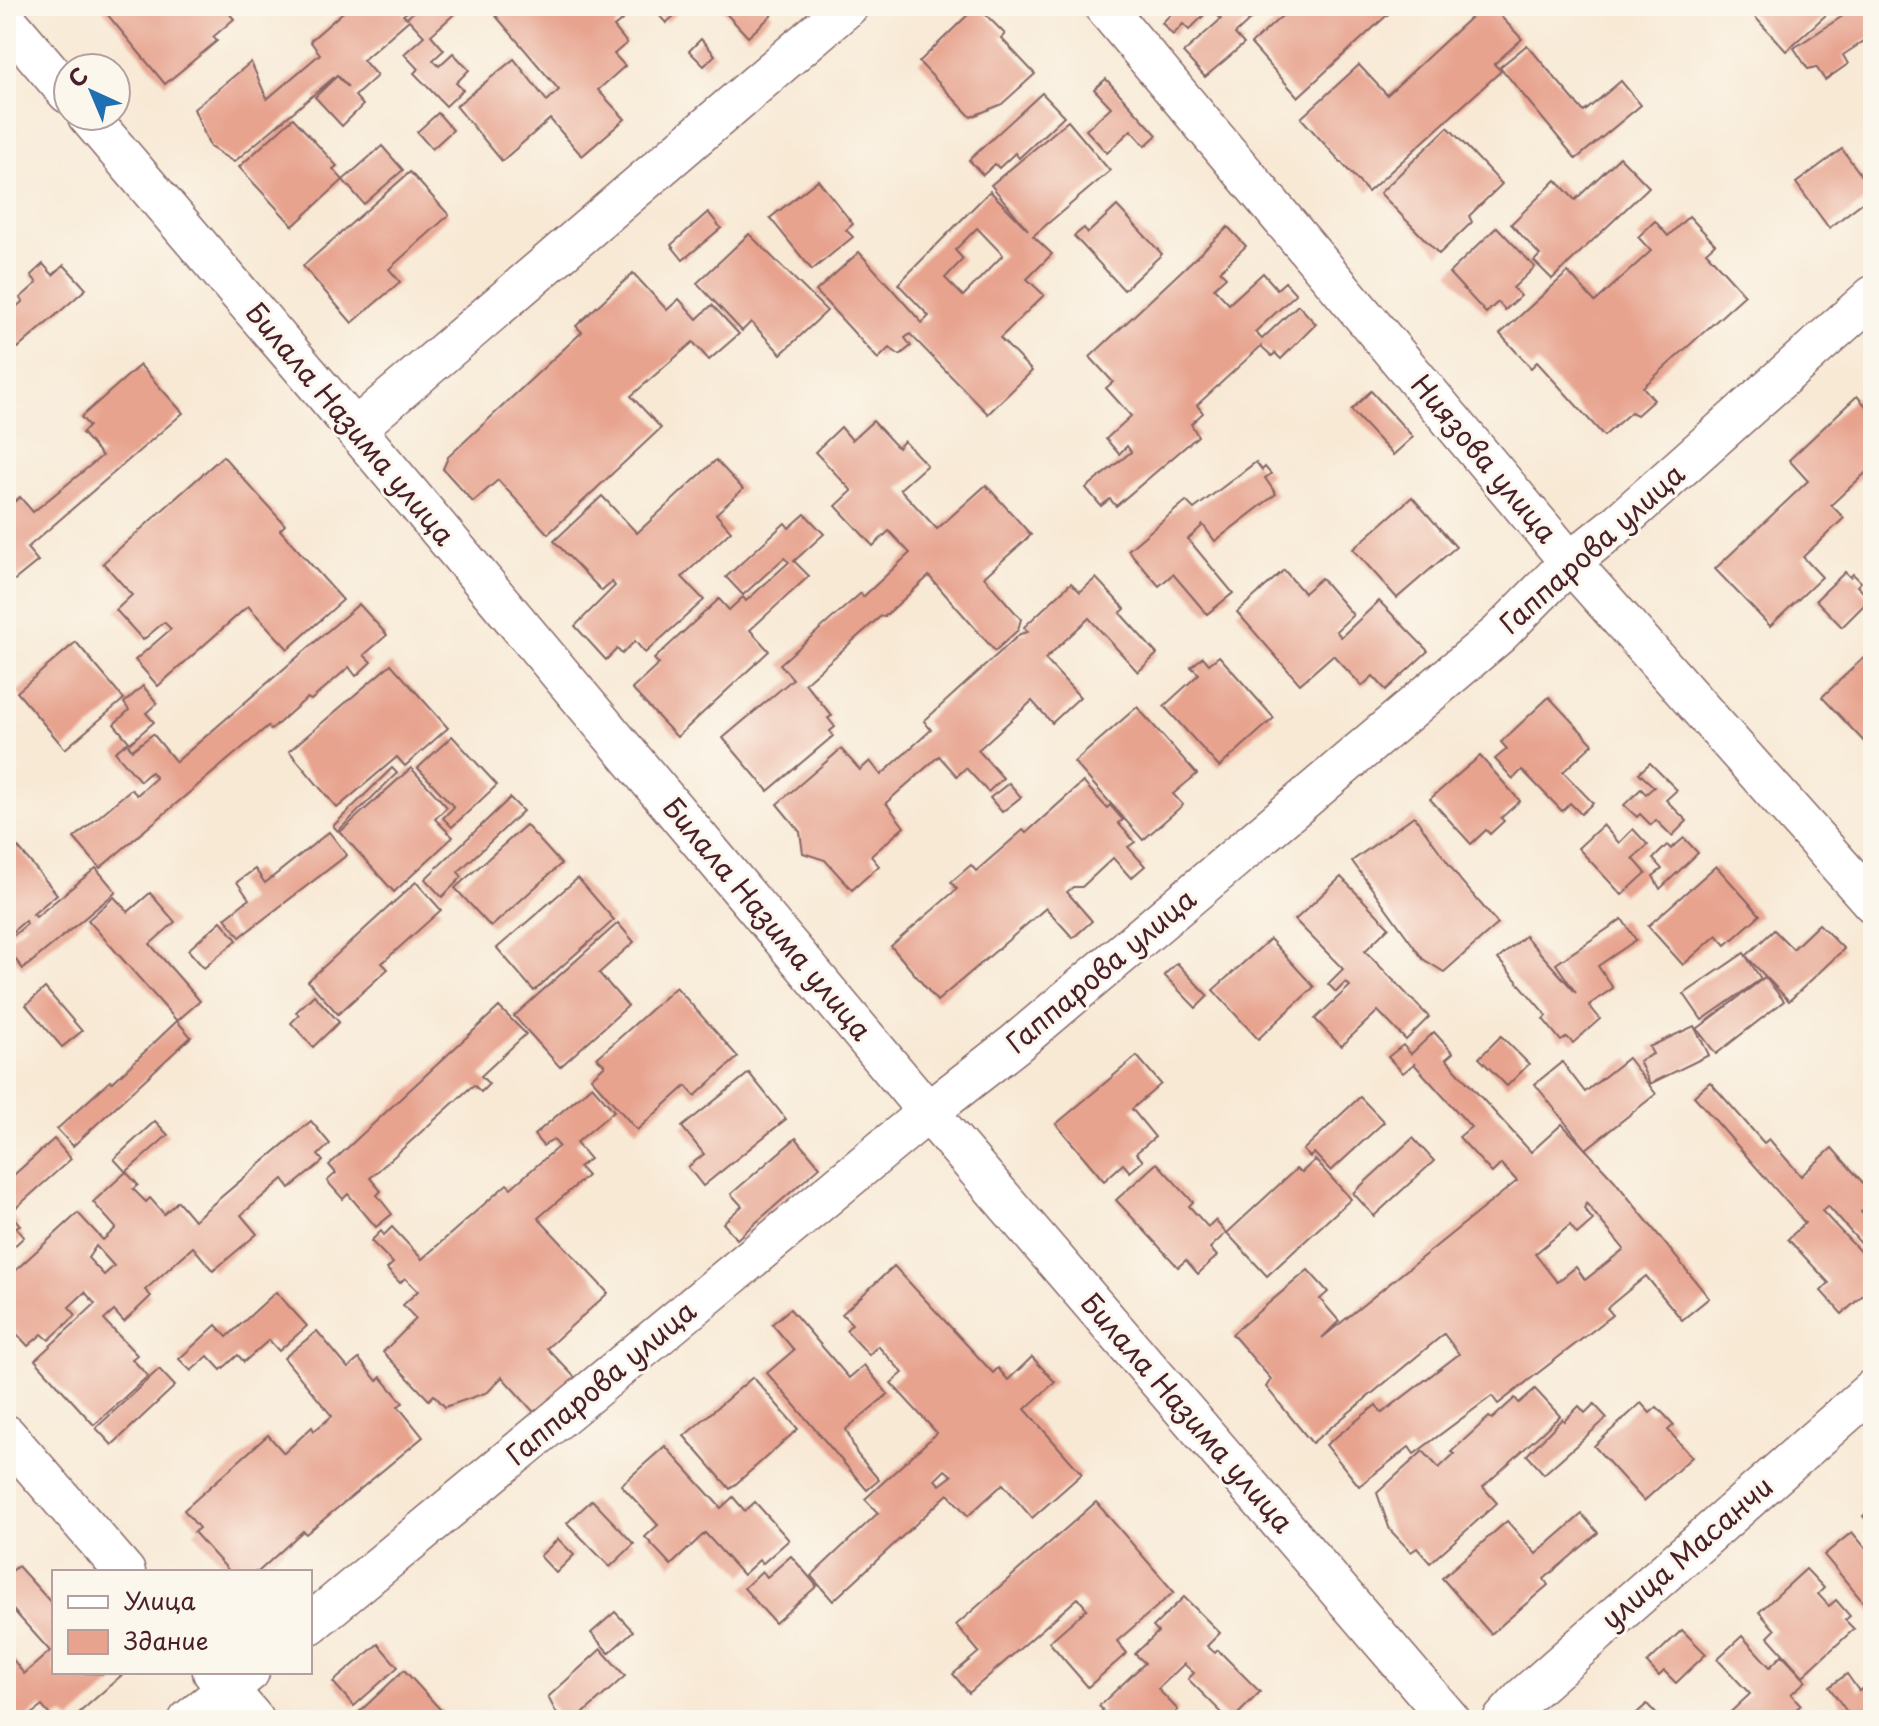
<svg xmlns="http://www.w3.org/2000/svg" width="1879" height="1726" font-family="'Playpen Sans',sans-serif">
	<rect width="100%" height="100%" fill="#fbf7ec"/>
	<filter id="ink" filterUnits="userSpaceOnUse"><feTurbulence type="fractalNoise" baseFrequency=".0125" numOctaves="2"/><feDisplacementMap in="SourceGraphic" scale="16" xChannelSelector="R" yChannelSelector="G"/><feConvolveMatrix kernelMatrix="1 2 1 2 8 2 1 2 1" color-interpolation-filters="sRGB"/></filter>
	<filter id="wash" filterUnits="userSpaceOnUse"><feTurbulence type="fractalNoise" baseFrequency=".006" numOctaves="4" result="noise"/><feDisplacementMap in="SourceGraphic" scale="32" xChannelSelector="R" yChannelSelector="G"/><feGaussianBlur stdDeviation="1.8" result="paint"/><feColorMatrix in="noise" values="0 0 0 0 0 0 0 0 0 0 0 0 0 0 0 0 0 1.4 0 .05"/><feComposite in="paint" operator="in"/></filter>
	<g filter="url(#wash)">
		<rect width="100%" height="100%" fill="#f8e9d5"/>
		<g id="blocks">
			<g fill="#e7a38e" fill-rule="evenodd">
				<polygon points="105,6 223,6 234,19 213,37 217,41 165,84 102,8"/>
				<polygon points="350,6 406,6 410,10 403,15 407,18 420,6 463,6 431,35 444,50 433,60 439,66 453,53 469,70 456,83 463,90 446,106 414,73 418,69 404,54 424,36 409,20 363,60 377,76 355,96 363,105 342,126 315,97 337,76 348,87 337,75 234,162 210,147 194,109 251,62 267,99 320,54 310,41"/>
				<polygon points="508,6 639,6 614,27 627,43 614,54 625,66 598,90 625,119 582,156 550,119 502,161 456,106 514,59 547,101 559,90 496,16"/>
				<polygon points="651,6 685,6 666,23"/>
				<polygon points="719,6 763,6 772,15 748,37"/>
				<polygon points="977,6 1005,34 1001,38 1035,74 1002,104 971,117 919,62"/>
				<polygon points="1174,6 1265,6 1235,34 1244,44 1205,77 1183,53 1221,19 1211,8 1189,30 1183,24 1173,35 1162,23 1173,12 1171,10"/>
				<polygon points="1293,6 1397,6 1298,97 1251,44"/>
				<polygon points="1483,6 1491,6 1522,39 1494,64 1501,71 1368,192 1301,118 1359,65 1387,95"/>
				<polygon points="1745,6 1820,6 1827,14 1786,51"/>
				<polygon points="1858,6 1873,6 1873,35 1843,55 1848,64 1825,80 1816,67 1808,69 1794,48"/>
				<polygon points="701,39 715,55 704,66 689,51"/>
				<polygon points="1527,45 1584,112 1621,81 1641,105 1576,159 1500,67"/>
				<polygon points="1106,79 1157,135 1145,146 1131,130 1107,153 1086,130 1111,107 1094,89"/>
				<polygon points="1042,93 1064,116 1019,158 1015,153 999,168 995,164 983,175 969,160"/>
				<polygon points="438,113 453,130 432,149 417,132"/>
				<polygon points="293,118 337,166 333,169 343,180 293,226 239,167"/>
				<path d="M1068,121L1110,171L1033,236L1052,254L1027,279L1044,295L1000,338L1032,371L988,414L910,334L905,338L911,346L900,355L889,348L878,359L816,291L859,252L922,323L929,316L898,284L990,191L1028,230L991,185ZM977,228L1003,255L963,296L945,278L963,259L955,250Z"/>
				<polygon points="1448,127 1502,184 1469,216 1472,222 1439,254 1380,193"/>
				<polygon points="382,146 403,170 364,204 343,180"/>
				<polygon points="1842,149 1869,186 1867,199 1829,228 1796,183"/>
				<polygon points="1620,157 1649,187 1552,279 1534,261 1540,255 1511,224 1556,180 1575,200"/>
				<polygon points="410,172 449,215 389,269 400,282 352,323 303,266"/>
				<polygon points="818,180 853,224 846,230 853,237 812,270 770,218"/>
				<polygon points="1117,206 1162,254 1124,290 1074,236 1084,228 1088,233"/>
				<polygon points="708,212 721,228 683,260 671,245"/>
				<polygon points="1689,216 1715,244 1706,252 1745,295 1643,387 1654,400 1637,415 1631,412 1604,436 1537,362 1531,368 1500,334 1568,272 1595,302 1651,251 1638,237 1655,221 1668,236"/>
				<polygon points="1228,227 1246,246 1220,271 1226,277 1214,288 1229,304 1263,273 1277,289 1285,282 1296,294 1255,332 1262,339 1298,305 1316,324 1281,359 1275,353 1272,356 1261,346 1197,405 1203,413 1191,424 1198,436 1116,506 1110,499 1101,506 1086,488 1131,452 1127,446 1119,454 1106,439 1131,416 1106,388 1113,382 1090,357"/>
				<polygon points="1497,227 1535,267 1513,288 1521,296 1505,310 1498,302 1486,313 1449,273"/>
				<polygon points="749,234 827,311 781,354 751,322 742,331 697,283"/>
				<polygon points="43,264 53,275 64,265 86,289 18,348 6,335 6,327 10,323 6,316 23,301 20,298 37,283 31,275"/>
				<polygon points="633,273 667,310 679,299 697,319 712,305 739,334 709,360 693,342 631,396 661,428 548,534 498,480 473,502 443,469 448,457 582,332 576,326"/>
				<polygon points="140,365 183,413 27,548 38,561 6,587 6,509 20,497 33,512 102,456 82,433 89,426 81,417"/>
				<polygon points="1371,391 1413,437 1393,455 1351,410"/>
				<polygon points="1857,396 1873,414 1873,466 1831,505 1844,518 1803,557 1822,577 1770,626 1715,569 1808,481 1789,460"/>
				<polygon points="873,421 898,448 904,441 927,465 900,489 937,529 986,485 1031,535 984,577 1021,619 1018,630 995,651 929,576 884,617 881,616 805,683 832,716 828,718 835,727 830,731 833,736 768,791 723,738 793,679 780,664 861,593 863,597 910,553 889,531 873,546 836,506 852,491 815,452 841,427 852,440"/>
				<polygon points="223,456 285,525 280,530 343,600 288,649 248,606 158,686 135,660 171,629 164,622 143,640 116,610 132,595 103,563"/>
				<polygon points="716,460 743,489 716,514 731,531 682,577 704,600 645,653 635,641 622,654 617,649 606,660 575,626 615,586 612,582 602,591 554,541 602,496 637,533"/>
				<polygon points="1256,462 1262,470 1265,467 1271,474 1265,478 1276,494 1215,541 1203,525 1188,539 1233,593 1207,614 1173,574 1159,586 1128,550 1186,501 1194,509"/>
				<polygon points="1412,497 1456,547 1397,598 1353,549"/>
				<polygon points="805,514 824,534 794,561 809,576 750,630 769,651 677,737 632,689 659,664 654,659 719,599 729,610 743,597 746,601 789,562 784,558 743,595 726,577 785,523 789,528"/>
				<polygon points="1284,570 1304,593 1321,578 1353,615 1336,631 1341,637 1379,601 1428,651 1386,690 1373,676 1362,686 1333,655 1300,684 1237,612"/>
				<polygon points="1845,572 1850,577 1853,574 1861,582 1857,586 1870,599 1842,627 1816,600"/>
				<polygon points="1096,578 1125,609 1120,613 1157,654 1138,672 1089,618 1045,659 1080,697 1052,723 1032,701 978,750 1003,778 988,792 966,768 957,776 939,756 886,803 904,827 871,856 879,866 852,890 825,860 803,853 800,832 777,804 841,749 860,770 870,761 881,775 931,730 924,721 1020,634 1028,632 1024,627 1071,583 1080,592"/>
				<polygon points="359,604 387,635 364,655 371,662 356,676 349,667 311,700 307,698 271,730 268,726 100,868 74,838 131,789 137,795 156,778 151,772 140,781 115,752 127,743 132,750 153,734 176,762"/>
				<polygon points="76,642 124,699 65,749 17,692"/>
				<polygon points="1873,649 1873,743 1869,747 1822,697"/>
				<polygon points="1219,656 1274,718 1219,767 1164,706 1199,674 1191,667 1203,657 1209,664"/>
				<polygon points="391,664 448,728 405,766 397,757 337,808 289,751"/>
				<polygon points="143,686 157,703 146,713 154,722 130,743 114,724 129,710 124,703"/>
				<polygon points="1549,697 1593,744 1563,772 1593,803 1581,814 1570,803 1562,811 1522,770 1513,779 1495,759 1507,749 1501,742"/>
				<polygon points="1137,707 1197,774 1173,794 1183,805 1143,840 1074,762"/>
				<polygon points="452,736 497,785 452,827 443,818 454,807 418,768"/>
				<polygon points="1480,756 1520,801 1501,818 1504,821 1490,834 1486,830 1471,844 1430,799"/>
				<polygon points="1650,763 1677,790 1666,800 1687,821 1672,836 1656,820 1651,825 1640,814 1637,817 1624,805 1641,789 1646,794 1654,787 1639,773"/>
				<polygon points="392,768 397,773 338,831 333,826"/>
				<polygon points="411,768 447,807 435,819 453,837 394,892 340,832"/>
				<polygon points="1083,782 1107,808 1110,805 1123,820 1118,823 1135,842 1128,847 1145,866 1131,878 1113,858 1082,887 1073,887 1067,892 1092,921 1073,938 1046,908 937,1001 891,946 957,889 951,882 971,865 976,871 1023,830 1026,833"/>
				<polygon points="1009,783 1021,797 1002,812 990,798"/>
				<polygon points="510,798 523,811 458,872 462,877 442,897 425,879"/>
				<polygon points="1414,816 1461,881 1498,924 1444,972 1423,959 1352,861"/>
				<polygon points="526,825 561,864 491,927 455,888"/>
				<polygon points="1603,825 1619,843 1633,829 1648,845 1633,858 1646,873 1622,895 1578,848"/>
				<polygon points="329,832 347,855 240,937 225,918 249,899 237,882 255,869 265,883"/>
				<polygon points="1684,838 1698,853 1660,889 1653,876 1662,869 1653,859 1667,845 1671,849"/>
				<polygon points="16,845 57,894 33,914 36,917 96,868 116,892 23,969 6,948 6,942 27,924 25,921 6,937 6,853"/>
				<polygon points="1716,866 1760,915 1726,945 1717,935 1683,965 1648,926"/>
				<polygon points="1341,877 1389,927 1365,951 1429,1017 1406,1040 1378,1011 1341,1046 1315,1019 1350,986 1346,982 1336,992 1328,984 1343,969 1295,920"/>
				<polygon points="578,878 614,920 534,991 497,948"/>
				<polygon points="416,882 441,910 382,963 388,969 338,1014 308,981"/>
				<polygon points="150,893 175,922 150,944 200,1001 177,1021 88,920 114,897 128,912"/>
				<polygon points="1622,919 1636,940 1598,966 1613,988 1589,1005 1600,1019 1573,1043 1567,1037 1561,1041 1543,1019 1547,1016 1498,959 1525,936 1576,993 1556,964"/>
				<polygon points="221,921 237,940 204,968 188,950"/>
				<polygon points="618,923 634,942 599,973 628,1006 560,1067 514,1016"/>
				<polygon points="1819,924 1844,949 1789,1001 1746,956 1774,930 1793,949"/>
				<polygon points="1270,939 1314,987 1258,1039 1213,990"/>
				<polygon points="1744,953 1761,979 1702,1020 1684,994"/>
				<polygon points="1177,963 1208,996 1196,1008 1164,975"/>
				<polygon points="1765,977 1784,1001 1716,1054 1697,1029"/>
				<polygon points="676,987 738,1057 695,1096 686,1086 637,1130 591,1078 605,1065 597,1058"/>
				<polygon points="45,988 82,1031 62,1047 26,1005"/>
				<polygon points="314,995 339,1022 313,1047 291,1023 299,1015 296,1012"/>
				<polygon points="499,1007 526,1034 481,1076 489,1084 481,1092 474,1085 470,1088 370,1178 381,1191 377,1195 392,1214 376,1227 348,1194 343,1199 327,1181 336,1173 329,1165"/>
				<polygon points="177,1021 191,1037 73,1146 57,1129 110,1081 113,1082"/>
				<polygon points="1694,1026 1709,1055 1650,1084 1639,1061 1653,1054 1649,1047"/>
				<path d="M1434,1032L1453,1053L1446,1059L1531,1152L1562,1124L1614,1180L1709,1298L1682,1320L1646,1276L1607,1308L1613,1315L1498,1404L1492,1396L1414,1454L1409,1447L1359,1486L1326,1445L1376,1405L1382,1413L1459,1354L1444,1334L1312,1443L1266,1387L1271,1379L1232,1334L1308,1270L1328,1292L1320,1299L1339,1321L1322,1338L1517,1181L1501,1164L1492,1173L1459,1137L1471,1127L1414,1064L1403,1073L1388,1057L1403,1045L1411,1054ZM1586,1203L1624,1249L1585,1280L1576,1267L1557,1282L1535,1254L1570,1225L1577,1234L1593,1220L1584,1209Z"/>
				<polygon points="1501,1036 1529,1064 1507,1086 1479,1058"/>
				<polygon points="1137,1056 1161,1084 1132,1109 1155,1137 1136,1153 1143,1161 1130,1172 1123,1164 1104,1181 1056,1124"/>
				<polygon points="1628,1058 1656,1094 1586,1149 1535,1084 1562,1062 1585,1092"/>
				<polygon points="749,1073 786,1119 703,1186 688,1167 704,1154 682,1127"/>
				<polygon points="1710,1082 1764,1143 1769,1139 1801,1176 1832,1148 1873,1194 1873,1201 1861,1212 1873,1227 1873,1239 1864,1247 1828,1206 1822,1211 1864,1256 1869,1252 1873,1257 1873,1286 1842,1314 1821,1291 1829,1283 1788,1239 1805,1223 1694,1096"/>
				<polygon points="592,1086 614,1111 576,1143 590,1159 579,1167 587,1176 538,1218 608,1293 547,1348 582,1385 542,1421 502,1377 488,1392 445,1407 434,1395 429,1400 383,1352 416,1319 403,1305 418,1291 405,1278 400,1283 387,1269 393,1263 371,1241 381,1231 384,1235 392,1227 422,1259 507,1184 511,1188 559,1146 553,1139 543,1146 534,1135"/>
				<polygon points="1360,1097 1384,1122 1331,1171 1314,1153 1310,1157 1303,1150"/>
				<path d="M155,1121L168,1135L126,1172L138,1185L133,1189L146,1202L150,1198L164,1214L178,1201L194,1220L311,1121L330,1144L318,1155L323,1161L290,1188L283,1179L241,1215L257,1234L213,1271L193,1247L145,1290L151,1296L124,1322L114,1311L104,1320L137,1355L132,1359L148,1376L94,1425L35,1360L95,1304L85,1292L69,1307L76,1315L49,1340L42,1334L28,1346L6,1322V1279L78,1213L103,1240L116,1228L93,1202L126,1172L114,1159ZM96,1246L114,1266L104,1275L88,1258Z"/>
				<polygon points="796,1138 820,1167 737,1239 723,1223 742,1206 731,1194"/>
				<polygon points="1413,1138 1434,1161 1374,1216 1353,1193"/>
				<polygon points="54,1139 71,1159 10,1213 20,1225 16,1227 24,1237 7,1253 11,1256 6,1261 6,1182"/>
				<polygon points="1315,1160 1351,1199 1267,1276 1227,1233 1296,1169 1302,1172"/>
				<polygon points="1157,1163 1193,1202 1189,1206 1208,1227 1215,1220 1226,1233 1210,1248 1217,1256 1198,1274 1186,1260 1178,1267 1116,1200"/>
				<path d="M894,1266L993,1373L998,1368L1008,1380L1032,1357L1055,1382L1025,1409L1082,1474L1032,1518L1003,1484L968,1516L948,1494L833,1601L811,1576L878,1513L865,1499L937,1433L891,1383L903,1373L878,1346L869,1355L846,1330L852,1324L842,1314ZM945,1470L952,1476L940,1485L935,1480Z"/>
				<polygon points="276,1292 307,1326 279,1351 269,1340 244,1362 238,1355 221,1370 208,1356 191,1371 179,1359 216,1325 227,1337"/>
				<polygon points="790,1309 849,1378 864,1365 888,1394 846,1429 857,1454 879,1480 867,1490 767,1373 794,1350 772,1324"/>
				<polygon points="317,1331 348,1368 359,1359 377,1381 381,1377 403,1403 398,1406 423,1437 306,1534 303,1531 258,1572 230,1572 194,1532 199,1528 184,1510 268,1435 284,1453 312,1427 314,1431 332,1416 284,1358"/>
				<polygon points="159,1369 175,1386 112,1445 96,1428"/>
				<polygon points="753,1377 798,1429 730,1489 684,1436"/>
				<polygon points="1535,1389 1560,1416 1483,1487 1497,1503 1430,1563 1417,1548 1411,1552 1390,1530 1377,1493 1423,1451 1439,1468 1454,1454 1451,1452 1489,1417 1492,1419 1515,1398 1519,1403"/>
				<polygon points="1641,1403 1650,1413 1657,1407 1674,1425 1668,1430 1692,1457 1644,1501 1594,1446"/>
				<polygon points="1594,1404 1607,1418 1544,1474 1527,1455 1562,1419 1564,1421 1579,1406 1585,1413"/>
				<polygon points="665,1446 721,1508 733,1497 745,1511 755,1502 789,1540 762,1564 759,1560 743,1575 705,1533 671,1565 645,1537 658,1525 621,1485"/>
				<polygon points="592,1500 634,1544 610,1567 567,1523"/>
				<polygon points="1096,1502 1174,1592 1117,1641 1127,1653 1088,1687 1049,1642 1087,1609 1078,1598 969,1693 953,1674 979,1652 956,1625"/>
				<polygon points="1873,1507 1873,1529 1863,1516"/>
				<polygon points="1582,1514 1598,1533 1544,1579 1548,1585 1491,1634 1442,1578 1507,1521 1536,1554"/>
				<polygon points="1852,1532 1873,1557 1873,1614 1824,1555"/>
				<polygon points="558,1539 574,1555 556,1573 540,1556"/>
				<polygon points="791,1556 817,1586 775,1623 744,1588 762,1571 767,1577"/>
				<polygon points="18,1566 54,1606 54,1672 123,1674 71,1720 64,1715 54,1720 42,1706 23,1720 6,1720 6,1656 9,1654 24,1674 50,1651 6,1602 6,1576"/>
				<polygon points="1806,1569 1824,1588 1818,1594 1829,1606 1836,1600 1850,1616 1845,1620 1854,1629 1803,1676 1768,1637 1775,1630 1759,1612"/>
				<polygon points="1184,1597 1220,1633 1207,1646 1215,1653 1218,1650 1260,1692 1232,1720 1229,1720 1188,1679 1194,1673 1184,1664 1158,1689 1178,1710 1168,1720 1112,1720 1108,1716 1101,1720 1097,1716 1103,1710 1099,1706 1145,1663 1135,1654 1158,1632 1153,1627"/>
				<polygon points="615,1612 633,1631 609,1653 591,1633"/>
				<polygon points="1682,1630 1706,1654 1676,1683 1664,1671 1659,1676 1647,1663"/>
				<polygon points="1742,1636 1770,1667 1782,1655 1806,1681 1791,1694 1801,1705 1784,1720 1722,1720 1750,1694 1717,1659"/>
				<polygon points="378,1644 398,1667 354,1706 333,1682"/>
				<polygon points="601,1649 625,1676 576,1720 560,1720 548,1697"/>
				<polygon points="404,1670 450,1720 361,1720 356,1715"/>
				<polygon points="1847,1674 1859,1691 1868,1684 1873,1690 1873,1720 1853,1720 1829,1687"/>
				<polygon points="1647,1704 1662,1720 1629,1720"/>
			</g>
		</g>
	</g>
	<g filter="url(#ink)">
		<use href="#blocks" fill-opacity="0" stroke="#876666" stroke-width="2"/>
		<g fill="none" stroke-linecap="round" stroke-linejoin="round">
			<g stroke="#876666" stroke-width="43">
				<g id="minor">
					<polyline points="1104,6 1570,562 1873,903"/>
					<polyline points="6,20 68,93"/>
					<polyline points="88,116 355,429 928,1112 1450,1720"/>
					<polyline points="355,429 848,6"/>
					<polyline points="6,1435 125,1572"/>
					<polyline points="310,1624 928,1112 1015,1044 1499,634 1570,562 1620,522 1873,296"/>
					<polyline points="213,1672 254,1720"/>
					<polyline points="189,1720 249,1672"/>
					<polyline points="1503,1720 1525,1696 1873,1389"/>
				</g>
			</g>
			<use href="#minor" stroke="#fff" stroke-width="40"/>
		</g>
	</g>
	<g text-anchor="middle" stroke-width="6" stroke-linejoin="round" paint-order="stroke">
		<g font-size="28" fill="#4a1f2b" stroke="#fbf7ec">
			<text transform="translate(350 424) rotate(50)" y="10">Билала Назима улица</text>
			<text transform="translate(1484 459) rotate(50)" y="10">Ниязова улица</text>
			<text transform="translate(1592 549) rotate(-42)" y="10">Гаппарова улица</text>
			<text transform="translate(767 919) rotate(50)" y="10">Билала Назима улица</text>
			<text transform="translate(1101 971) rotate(-40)" y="10">Гаппарова улица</text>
			<text transform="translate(601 1383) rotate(-40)" y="10">Гаппарова улица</text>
			<text transform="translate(1187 1413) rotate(49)" y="10">Билала Назима улица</text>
			<text transform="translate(1687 1553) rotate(-41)" y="10">улица Масанчи</text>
		</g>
	</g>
	<rect width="1879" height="1726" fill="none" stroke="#fbf7ec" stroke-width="32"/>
	<rect x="52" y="1570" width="260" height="104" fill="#fbf7ec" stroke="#b4a19f" stroke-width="2"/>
	<rect x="68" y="1596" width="40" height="12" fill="#ffffff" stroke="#b4a19f" stroke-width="2"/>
	<text x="124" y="1610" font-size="24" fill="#4a1f2b">Улица</text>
	<rect x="68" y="1630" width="40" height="24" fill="#e7a38e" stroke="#b4a19f" stroke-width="2"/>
	<text x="124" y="1650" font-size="24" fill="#4a1f2b">Здание</text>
	<g transform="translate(92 92) rotate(316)"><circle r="38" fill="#fbf7ec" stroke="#b4a19f" stroke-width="2"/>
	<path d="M0-6L14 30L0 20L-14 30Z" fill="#1f6fb2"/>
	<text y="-12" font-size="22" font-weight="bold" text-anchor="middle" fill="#4a1f2b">С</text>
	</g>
</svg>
